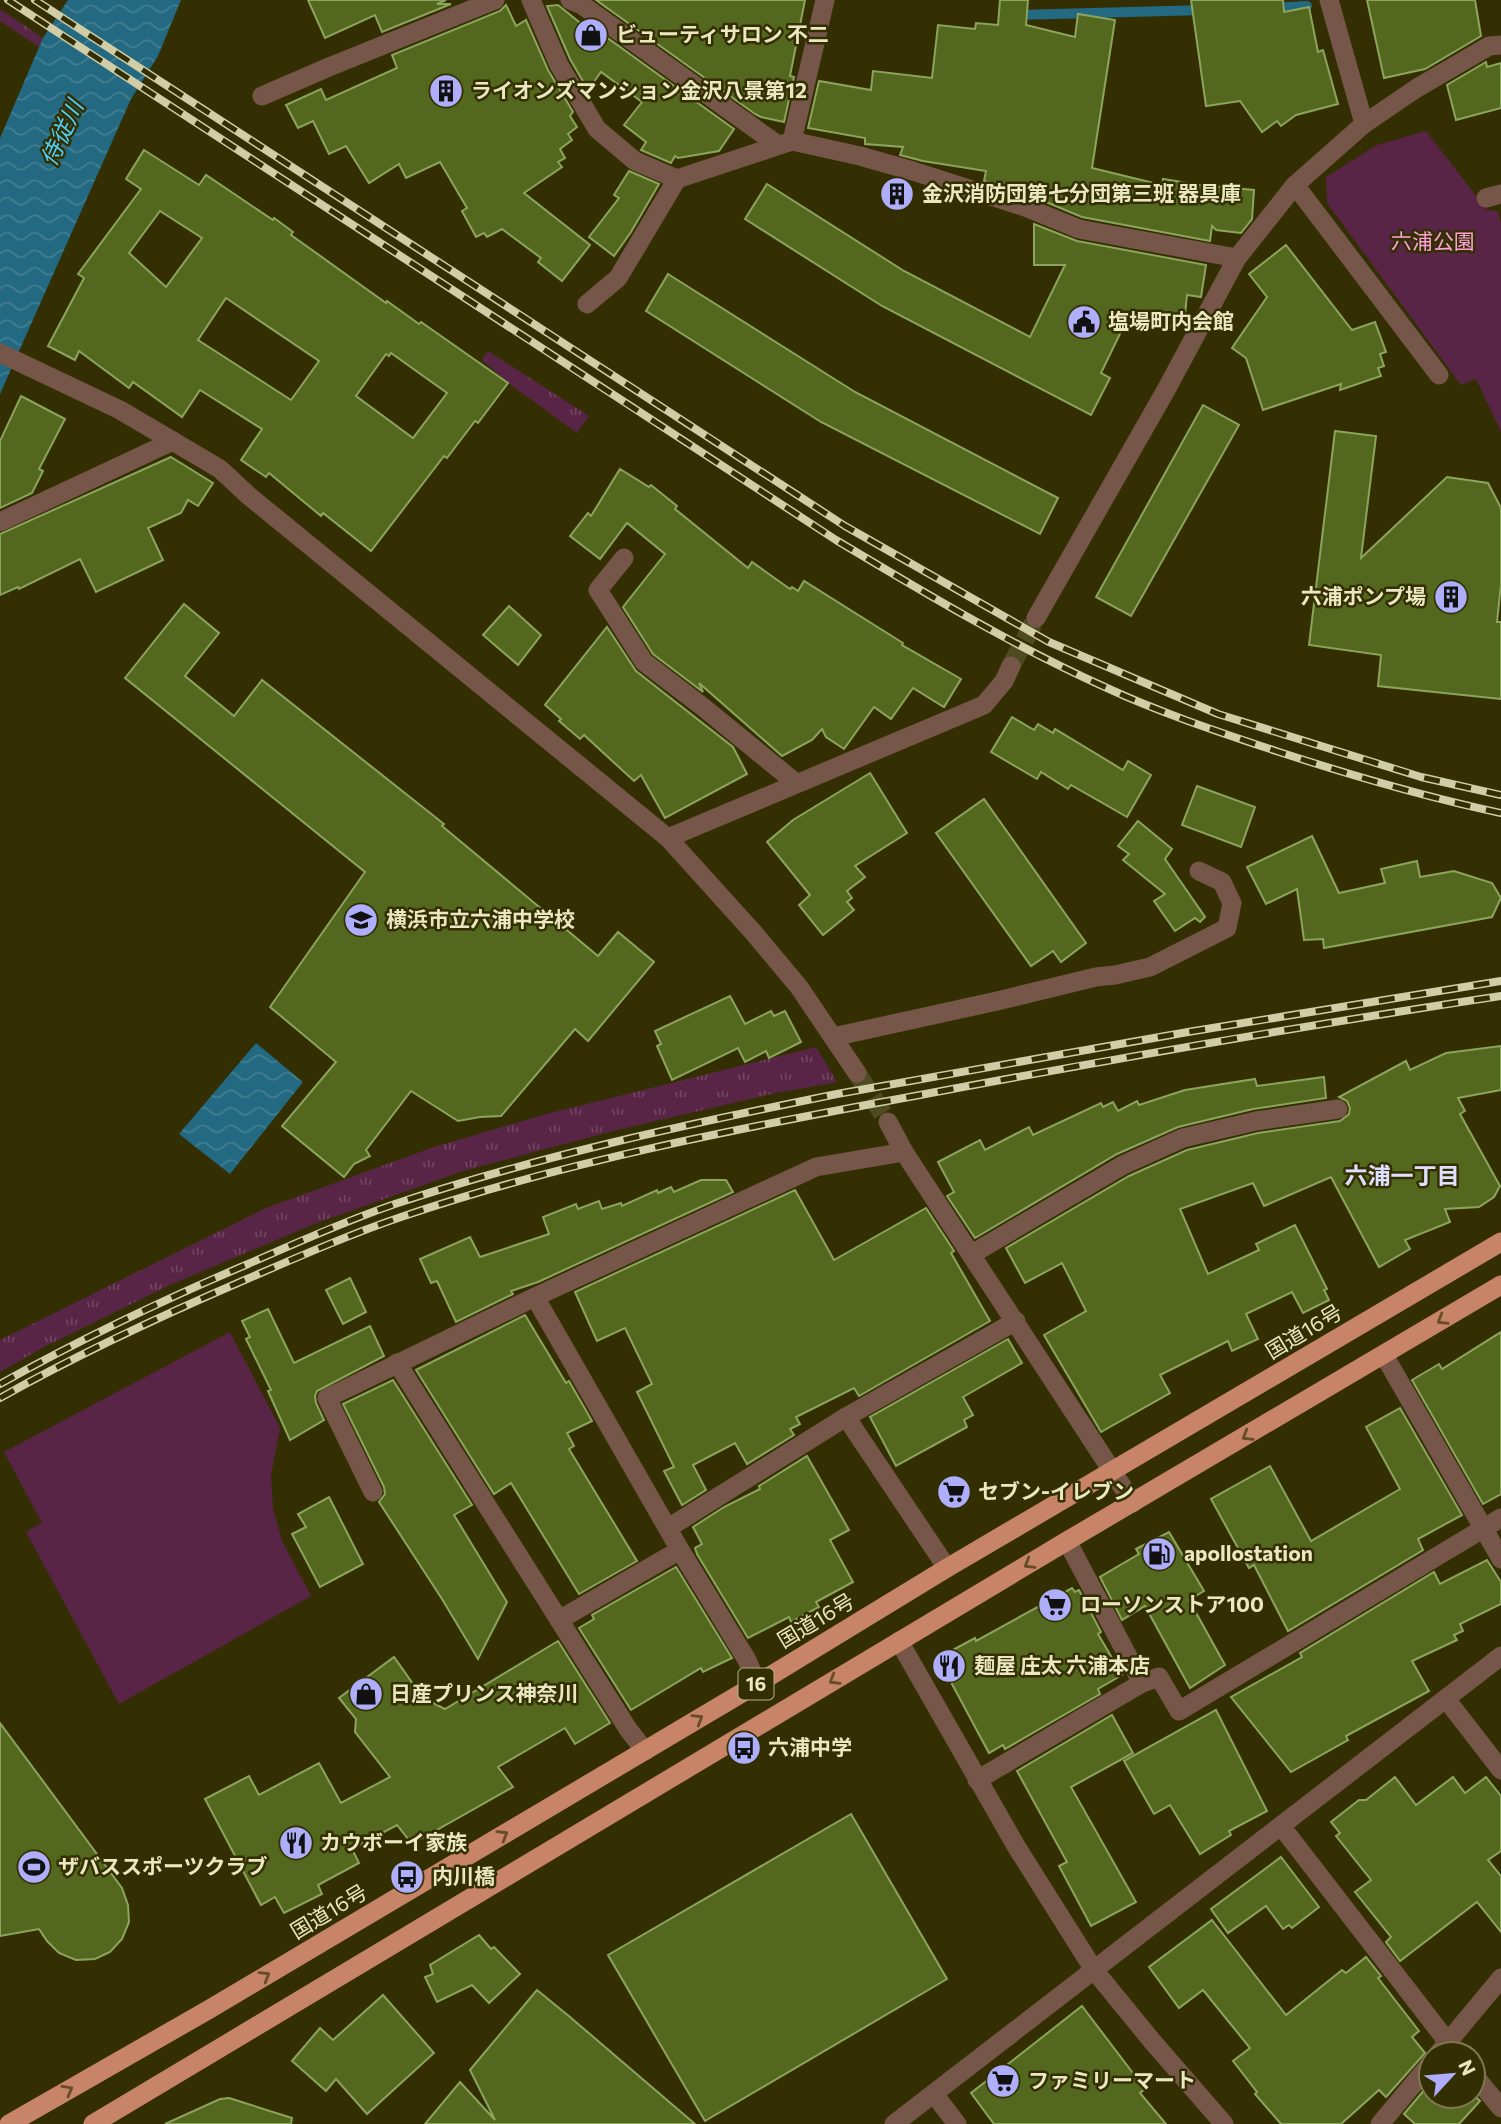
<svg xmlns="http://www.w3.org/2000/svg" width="1501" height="2124" font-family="Commissioner,'Noto Sans JP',sans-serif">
	<defs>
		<pattern id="grass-tufts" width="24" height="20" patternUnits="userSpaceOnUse" patternTransform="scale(1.75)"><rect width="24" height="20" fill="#592546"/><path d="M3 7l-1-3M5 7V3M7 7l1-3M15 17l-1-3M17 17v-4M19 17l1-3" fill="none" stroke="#71455f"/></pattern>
		<pattern id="water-waves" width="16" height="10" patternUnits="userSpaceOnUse" patternTransform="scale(1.75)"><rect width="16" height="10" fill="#226981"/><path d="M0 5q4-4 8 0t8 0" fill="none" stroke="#427e91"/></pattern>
	</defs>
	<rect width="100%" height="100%" fill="#332f03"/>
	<g fill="url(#grass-tufts)">
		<polygon points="0,9 43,38 39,47 0,21"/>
		<polygon points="488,351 589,416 577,433 511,385 482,360"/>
		<polygon points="816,1047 837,1082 771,1094 613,1131 463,1171 314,1224 170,1285 44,1347 0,1372 0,1340 266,1208 434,1147 550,1113"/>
	</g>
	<g fill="#592546">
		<polygon points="1426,131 1487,210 1498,211 1501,223 1501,432 1476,379 1461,385 1327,203 1326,177 1377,145"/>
		<polygon points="230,1332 280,1428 271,1475 273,1509 283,1543 311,1596 119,1704 26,1532 42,1523 4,1452"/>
	</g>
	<g fill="url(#water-waves)">
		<polygon points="68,0 181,0 158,56 131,99 0,394 0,138 43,38"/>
		<polygon points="256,1043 303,1082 230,1174 179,1134"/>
	</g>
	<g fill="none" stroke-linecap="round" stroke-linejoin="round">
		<g stroke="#226981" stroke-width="10">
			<polyline points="1272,8 1307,6"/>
			<polyline points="1017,15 1205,10"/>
		</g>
	</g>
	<g fill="#53681e" stroke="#8ca45b" stroke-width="2" fill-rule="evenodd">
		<polygon points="308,0 446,0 437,4 451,4 382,32 375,15 325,38"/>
		<polygon points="596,0 805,0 790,76 794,77 784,122 761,117 755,114"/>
		<polygon points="1000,0 1028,0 1026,25 1075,37 1078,14 1115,20 1092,168 1162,185 1163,179 1200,185 1254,190 1252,219 1241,233 1216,230 1212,226 1210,241 1082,217 1034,197 1034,194 984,181 986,171 923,161 900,155 903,147 865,144 865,138 808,128 819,81 871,90 873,71 932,78 938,25 975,29 976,23 998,25"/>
		<polygon points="1191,0 1283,0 1284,12 1309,7 1318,52 1323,50 1338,104 1296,115 1281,126 1277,121 1262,132 1240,101 1206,106"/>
		<polygon points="1367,0 1475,0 1481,36 1425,69 1384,78"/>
		<polygon points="506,5 516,26 526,20 548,70 573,112 570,116 577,127 568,134 572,140 560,149 565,158 558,162 562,167 524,193 590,245 562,281 538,262 541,258 502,229 487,237 484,233 476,237 462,211 467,208 440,162 406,178 399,164 369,183 346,146 329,154 313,121 298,128 286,105 321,89 326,100 397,68 392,55 500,11"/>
		<polygon points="558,5 594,34 595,29 734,129 719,151 678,158 675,156 671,163 641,150 646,142 624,125 642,102 601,72 588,90 570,59 547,6"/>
		<polygon points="1486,62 1487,67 1501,63 1501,108 1456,120 1447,85"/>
		<path d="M144,150L199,185L206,175L273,220L274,218L293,232L291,235L386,303L387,301L419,324L421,322L508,383L478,423L475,421L447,458L444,456L371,551L323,513L321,516L269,473L266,477L241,460L262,429L200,390L182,417L133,382L129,388L79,351L75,360L48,346L84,278L78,274L141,189L126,179ZM160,211L202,238L166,287L129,253ZM226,298L319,361L291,400L198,340ZM391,353L447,393L413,438L356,396L386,354L389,356Z"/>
		<polygon points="629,171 659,184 631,232 614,256 589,237 619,198 614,195"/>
		<polygon points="767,184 904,271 1030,337 1065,265 1034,265 1034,224 1077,241 1206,265 1201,297 1187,295 1184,324 1172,323 1170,328 1130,313 1101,373 1110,378 1091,415 882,306 745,219"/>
		<polygon points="1286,245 1352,330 1375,322 1386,352 1380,354 1384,366 1378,368 1381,376 1340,390 1341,384 1263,410 1246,358 1232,348 1267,297 1249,274"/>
		<polygon points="668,274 855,392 1058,498 1040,534 821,422 646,311"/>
		<polygon points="21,396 65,419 39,469 43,471 32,493 0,508 0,441"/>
		<polygon points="1203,405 1239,425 1131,616 1096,597"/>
		<polygon points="1335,431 1376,436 1361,558 1447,477 1488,483 1501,508 1501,584 1497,622 1501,622 1501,699 1378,686 1381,655 1309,645"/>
		<polygon points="171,457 213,483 198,506 188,500 181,513 148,528 163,560 96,592 80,559 19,589 18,587 0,595 0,534"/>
		<polygon points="620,469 649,487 651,485 677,506 675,509 748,568 752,562 790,589 792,587 798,591 804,581 903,643 902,645 961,679 944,707 913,688 891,719 874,707 844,749 826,737 822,729 812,740 782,756 699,683 703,692 653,654 623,607 665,554 627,523 600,559 570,536 588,513 591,516"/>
		<polygon points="184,604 219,633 185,676 234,716 262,680 444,824 442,826 598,956 618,932 654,962 588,1041 575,1029 501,1116 480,1117 458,1121 411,1091 366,1150 370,1156 354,1164 344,1177 282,1126 336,1062 270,1007 365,872 125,678"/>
		<polygon points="509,606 541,635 518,665 483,635"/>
		<polygon points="607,627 636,671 733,747 747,774 665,818 641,775 634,781 584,735 580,739 559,721 561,719 545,705"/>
		<polygon points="1012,717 1034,730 1038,724 1053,733 1055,729 1123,770 1128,761 1151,775 1127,817 1071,785 1068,789 1041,772 1037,779 991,752"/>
		<polygon points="870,773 907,833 855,866 865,877 847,891 852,898 847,902 854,910 823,935 799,905 810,895 767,842 793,820"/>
		<polygon points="1197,786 1255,807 1241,847 1182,825"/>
		<polygon points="984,799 1086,943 1061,962 1053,951 1031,966 936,833"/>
		<polygon points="1138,821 1172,849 1165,859 1205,917 1200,922 1195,918 1175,931 1154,901 1165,894 1123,860 1129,854 1118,846"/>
		<polygon points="1312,836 1339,893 1385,883 1381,869 1417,861 1420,877 1454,871 1492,883 1501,898 1492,917 1324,948 1323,939 1304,940 1297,889 1266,904 1247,867"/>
		<polygon points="730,996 745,1024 771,1011 774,1016 785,1011 801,1042 769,1058 766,1051 745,1062 738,1048 672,1080 657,1046 661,1044 655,1031"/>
		<polygon points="1501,1046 1501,1090 1458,1098 1465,1111 1460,1114 1500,1186 1494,1197 1479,1207 1445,1209 1450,1222 1405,1240 1410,1249 1379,1267 1331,1177 1264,1206 1253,1183 1180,1209 1208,1274 1259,1250 1256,1244 1295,1225 1327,1289 1324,1290 1329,1300 1303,1313 1292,1292 1246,1314 1258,1339 1232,1351 1228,1341 1160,1375 1170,1393 1101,1432 1044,1335 1086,1311 1062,1263 1025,1283 1006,1248 1129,1176 1187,1150 1258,1133 1340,1121 1349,1114 1350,1108 1347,1101 1339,1097 1406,1061 1410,1070 1446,1053"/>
		<polygon points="1324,1077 1326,1098 1253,1109 1178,1127 1117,1154 975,1238 947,1196 954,1192 938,1162 980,1140 985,1150 1029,1127 1033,1135 1101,1103 1103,1107 1113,1102 1118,1111 1137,1101 1139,1105 1185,1090 1255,1079 1257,1086"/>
		<polygon points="701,1180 726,1180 733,1192 538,1282 511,1291 513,1294 456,1322 437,1281 431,1283 420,1259 470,1237 480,1257 549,1234 543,1217 576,1204 578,1209 599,1201 602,1209 621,1203 622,1206 657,1190 658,1193 671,1187 674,1192"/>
		<polygon points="795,1190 834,1260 926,1208 954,1251 951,1253 990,1321 859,1396 854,1388 796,1417 800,1424 790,1429 794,1435 747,1464 735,1443 693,1465 706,1490 682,1505 664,1471 674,1467 637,1392 652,1384 625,1328 597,1341 575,1292"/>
		<polygon points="350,1278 366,1312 343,1324 326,1290"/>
		<polygon points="268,1309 294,1363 370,1326 384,1356 317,1391 315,1396 316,1403 324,1420 290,1440 268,1391 271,1390 246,1339 250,1337 242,1321"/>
		<polygon points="525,1315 566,1383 569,1381 592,1421 567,1433 574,1446 569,1449 637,1561 579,1594 511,1483 494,1494 416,1370"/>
		<polygon points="1501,1332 1501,1494 1483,1504 1412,1380 1439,1364 1442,1369"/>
		<polygon points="1008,1339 1022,1363 963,1397 973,1415 964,1420 967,1427 896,1466 870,1417"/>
		<polygon points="393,1380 472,1505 454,1515 507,1602 478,1659 442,1599 379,1502 385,1494 384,1487 343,1404"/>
		<polygon points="1400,1408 1462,1515 1418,1539 1423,1550 1288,1631 1254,1565 1249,1568 1211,1499 1270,1466 1311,1541 1400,1489 1366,1427"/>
		<polygon points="807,1456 849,1530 830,1540 853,1582 816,1602 819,1607 791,1622 789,1617 748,1638 697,1554 695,1548 702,1544 693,1527 724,1507 760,1489 759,1486"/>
		<polygon points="329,1497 363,1564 320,1587 292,1534 306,1527 298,1514"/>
		<polygon points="1169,1532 1204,1591 1189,1600 1225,1665 1190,1688 1145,1606 1122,1620 1100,1577 1139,1554 1136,1549"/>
		<polygon points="1487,1560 1501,1582 1501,1604 1460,1624 1463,1631 1454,1635 1457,1640 1412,1661 1429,1691 1346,1736 1348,1740 1291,1772 1231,1697 1302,1657 1300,1653 1434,1572 1440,1584"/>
		<polygon points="676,1567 732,1658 703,1672 701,1668 631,1710 579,1628 594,1619 592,1615"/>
		<polygon points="1072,1588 1075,1592 1079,1590 1101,1632 1098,1634 1122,1675 1098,1689 1100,1694 1005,1749 1003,1745 989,1753 938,1658 975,1638 976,1641"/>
		<polygon points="558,1641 610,1723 575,1744 565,1728 498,1767 513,1787 412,1844 397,1825 352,1849 359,1863 318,1885 322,1894 284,1913 275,1897 261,1905 205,1799 249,1776 259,1795 319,1763 341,1803 390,1777 355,1732 356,1719 339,1698 394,1657 423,1698 445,1709"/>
		<polygon points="1216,1710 1267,1811 1229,1831 1231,1835 1200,1854 1170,1805 1154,1814 1124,1761"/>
		<polygon points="1112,1715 1133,1753 1071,1787 1136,1902 1091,1926 1059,1866 1067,1862 1017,1771"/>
		<polygon points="0,1723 122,1888 128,1905 129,1922 122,1939 110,1952 95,1959 76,1960 59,1953 47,1941 39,1929 0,1936"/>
		<polygon points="1395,1777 1416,1805 1453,1777 1465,1793 1486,1777 1501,1796 1501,1851 1488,1860 1501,1876 1501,1932 1477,1902 1400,1961 1386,1942 1391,1937 1355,1892 1371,1880 1336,1836 1340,1833 1331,1822 1359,1800 1366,1800"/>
		<polygon points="851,1814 947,1979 705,2121 608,1955"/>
		<polygon points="1281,1857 1319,1907 1292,1928 1289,1925 1283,1929 1266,1906 1228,1933 1211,1909"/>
		<polygon points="1212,1920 1286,2015 1342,1970 1346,1973 1366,1957 1381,1976 1378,1978 1419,2031 1412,2037 1425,2053 1386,2097 1379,2090 1341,2124 1281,2124 1255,2094 1257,2092 1233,2061 1250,2048 1203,1990 1179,2008 1149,1967"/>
		<polygon points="479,1935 491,1949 494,1947 520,1974 489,2003 472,1985 437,2002 425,1977 433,1974 430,1965"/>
		<polygon points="537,1990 570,2017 695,2124 425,2124 460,2082 495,2120 470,2070"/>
		<polygon points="383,1995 434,2053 367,2114 336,2079 326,2091 292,2061 320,2028 333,2040"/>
		<polygon points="1082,2006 1145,2089 1140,2093 1166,2124 994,2124 971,2093"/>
		<polygon points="1431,2082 1431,2096 1475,2096 1480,2101 1459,2124 1415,2124 1404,2114"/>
		<polygon points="229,2098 292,2118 291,2124 165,2124 220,2099"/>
	</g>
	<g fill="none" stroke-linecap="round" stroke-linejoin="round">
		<g stroke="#4e4b20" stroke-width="19" stroke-dasharray="19 10" stroke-linecap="butt">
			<polyline points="1011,666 1036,618"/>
			<polyline points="857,1073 888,1122"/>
		</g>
		<g stroke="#755649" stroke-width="19">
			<polyline points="531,0 559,65 597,129 635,161 677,179 792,141 860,156 913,171 1025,207 1079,229 1237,258"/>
			<polyline points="570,0 582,5 778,145"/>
			<polyline points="1329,0 1364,124"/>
			<polyline points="262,96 329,67 495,0"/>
			<polyline points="792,141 825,0"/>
			<polyline points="1295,185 1439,375"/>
			<polyline points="1486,198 1501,194"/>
			<polyline points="587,304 618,278 677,179"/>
			<polyline points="0,353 120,410 220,469 249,496 668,838 753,932 799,987 857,1073"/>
			<polyline points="0,522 173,441"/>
			<polyline points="624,558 598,590 644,662 703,707 796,783"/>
			<polyline points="1036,618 1166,390 1237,258 1295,185 1364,124 1417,88 1489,46 1501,45"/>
			<polyline points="668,838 984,705 1004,681 1011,666"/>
			<polyline points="833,1037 997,1001 1096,977 1115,975 1150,967 1227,928 1232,903 1222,882 1199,871"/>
			<polyline points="888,1122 904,1152 1133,1503"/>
			<polyline points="972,1254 1123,1165 1183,1138 1256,1121 1338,1109"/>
			<polyline points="535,1297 680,1550 747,1660 757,1684"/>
			<polyline points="1384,1355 1501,1559"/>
			<polyline points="397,1363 628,1729 645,1751"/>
			<polyline points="846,1417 947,1568"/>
			<polyline points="373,1492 327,1398 535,1297 816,1167 904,1152"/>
			<polyline points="668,1528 846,1417 1016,1321"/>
			<polyline points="1067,1541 1142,1683 1159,1677 1179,1711 1501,1518"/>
			<polyline points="559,1620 680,1550"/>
			<polyline points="899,1641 1016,1846 1094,1970 1152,2041 1224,2124"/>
			<polyline points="1446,1699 1501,1770"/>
			<polyline points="977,1780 1142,1683"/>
			<polyline points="1281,1826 1457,2054"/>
			<polyline points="1438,2054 1501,1978"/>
			<polyline points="1473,2074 1501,2108"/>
			<polyline points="934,2094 957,2124"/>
			<polyline points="894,2124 1501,1656"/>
			<polyline points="1380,2124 1431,2063"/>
		</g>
		<g stroke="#c88467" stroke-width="19">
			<polyline points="9,2124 208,2010 757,1684 947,1568 1501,1242"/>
			<polyline points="93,2124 1067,1541 1501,1285"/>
		</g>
		<g stroke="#d1cea7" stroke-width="8">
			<g id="rail">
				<path d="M8,0L836,540C925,593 1013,646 1107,688C1161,713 1219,732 1276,751C1350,775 1425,797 1501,813"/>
				<polyline points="35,0 845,526 1049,642 1218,714 1421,777 1501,795"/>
				<path d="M0,1384C81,1339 163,1300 248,1264C296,1243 345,1221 395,1204C538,1156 688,1124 837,1094L1188,1032L1501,981"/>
				<path d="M0,1398C80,1353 163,1315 247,1279C298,1257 348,1235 401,1217C569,1160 746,1127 920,1095C1113,1059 1307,1025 1501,996"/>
			</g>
		</g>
		<use href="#rail" stroke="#332f03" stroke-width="5" stroke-dasharray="16" stroke-linecap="butt"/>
	</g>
	<defs><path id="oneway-chevron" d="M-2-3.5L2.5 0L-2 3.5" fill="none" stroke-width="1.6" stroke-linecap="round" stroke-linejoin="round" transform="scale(1.75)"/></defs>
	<g stroke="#674d26">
		<use href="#oneway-chevron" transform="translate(1442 1320) rotate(149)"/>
		<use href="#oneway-chevron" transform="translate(1247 1436) rotate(149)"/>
		<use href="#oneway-chevron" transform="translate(1029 1564) rotate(149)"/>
		<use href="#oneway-chevron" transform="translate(834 1680) rotate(149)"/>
		<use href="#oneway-chevron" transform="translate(698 1719) rotate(-31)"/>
		<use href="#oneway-chevron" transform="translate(503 1835) rotate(-31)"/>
		<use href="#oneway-chevron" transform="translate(265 1976) rotate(-31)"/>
		<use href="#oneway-chevron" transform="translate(68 2090) rotate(-30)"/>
	</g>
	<defs>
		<g id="shop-disc" transform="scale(1.75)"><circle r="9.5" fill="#aeaefa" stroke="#332f03"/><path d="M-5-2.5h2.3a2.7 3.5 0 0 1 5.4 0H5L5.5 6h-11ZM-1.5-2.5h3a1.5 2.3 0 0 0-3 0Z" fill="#111"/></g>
		<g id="building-disc" transform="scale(1.75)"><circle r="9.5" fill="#aeaefa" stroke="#332f03"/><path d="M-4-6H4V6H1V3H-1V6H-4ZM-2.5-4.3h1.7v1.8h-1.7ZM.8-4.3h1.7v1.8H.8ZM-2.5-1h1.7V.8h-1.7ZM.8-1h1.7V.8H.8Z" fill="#111"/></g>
		<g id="civic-disc" transform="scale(1.75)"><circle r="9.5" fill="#aeaefa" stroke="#332f03"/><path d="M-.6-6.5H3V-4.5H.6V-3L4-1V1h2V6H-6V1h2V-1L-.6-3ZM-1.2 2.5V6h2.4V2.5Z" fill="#111"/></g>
		<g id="school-disc" transform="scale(1.75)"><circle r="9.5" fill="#aeaefa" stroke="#332f03"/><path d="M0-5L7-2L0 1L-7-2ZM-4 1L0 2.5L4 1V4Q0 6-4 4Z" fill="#111"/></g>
		<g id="supermarket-disc" transform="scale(1.75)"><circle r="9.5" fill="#aeaefa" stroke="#332f03"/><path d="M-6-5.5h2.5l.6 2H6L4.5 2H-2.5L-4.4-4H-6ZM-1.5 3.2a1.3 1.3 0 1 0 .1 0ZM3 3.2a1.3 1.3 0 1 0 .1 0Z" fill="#111"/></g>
		<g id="fuel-disc" transform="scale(1.75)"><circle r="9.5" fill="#aeaefa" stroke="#332f03"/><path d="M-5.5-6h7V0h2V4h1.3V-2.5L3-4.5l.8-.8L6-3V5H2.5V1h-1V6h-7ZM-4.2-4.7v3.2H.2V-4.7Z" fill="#111"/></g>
		<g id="restaurant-disc" transform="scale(1.75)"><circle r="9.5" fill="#aeaefa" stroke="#332f03"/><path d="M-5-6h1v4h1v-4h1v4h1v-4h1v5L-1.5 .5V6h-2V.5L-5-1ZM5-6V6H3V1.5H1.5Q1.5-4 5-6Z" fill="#111"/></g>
		<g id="bus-disc" transform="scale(1.75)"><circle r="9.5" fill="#aeaefa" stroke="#332f03"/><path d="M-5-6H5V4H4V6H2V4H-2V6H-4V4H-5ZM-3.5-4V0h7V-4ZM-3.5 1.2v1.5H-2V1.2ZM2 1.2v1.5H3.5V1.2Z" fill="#111"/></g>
		<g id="stadium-disc" transform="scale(1.75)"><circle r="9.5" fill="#aeaefa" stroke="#332f03"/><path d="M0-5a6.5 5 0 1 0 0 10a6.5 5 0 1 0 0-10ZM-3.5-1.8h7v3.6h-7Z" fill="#111"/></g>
	</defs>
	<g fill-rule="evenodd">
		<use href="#shop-disc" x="591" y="35"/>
		<use href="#building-disc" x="446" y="91"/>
		<use href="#building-disc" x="897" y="194"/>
		<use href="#civic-disc" x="1084" y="322"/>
		<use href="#building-disc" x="1451" y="597"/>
		<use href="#school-disc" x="361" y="920"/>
		<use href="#supermarket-disc" x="954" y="1492"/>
		<use href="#fuel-disc" x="1159" y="1554"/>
		<use href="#supermarket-disc" x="1055" y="1605"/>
		<use href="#restaurant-disc" x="949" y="1666"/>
		<use href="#shop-disc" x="366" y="1694"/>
		<use href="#bus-disc" x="744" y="1748"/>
		<use href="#restaurant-disc" x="296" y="1843"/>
		<use href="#stadium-disc" x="34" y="1867"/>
		<use href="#bus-disc" x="407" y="1877"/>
		<use href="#supermarket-disc" x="1003" y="2081"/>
	</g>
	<g text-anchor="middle" stroke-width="5" stroke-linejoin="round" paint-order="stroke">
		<rect fill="#332f03" stroke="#b3b088" stroke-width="2" x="738.5" y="1668.5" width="35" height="31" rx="5"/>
		<g font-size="19" font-weight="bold" fill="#eae7c1">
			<text x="756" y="1691">16</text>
		</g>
		<g font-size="21" font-weight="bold" fill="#eae7c1" stroke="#332f03" text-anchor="start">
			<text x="616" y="42">ビューティサロン 不二</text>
			<text x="471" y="98">ライオンズマンション金沢八景第12</text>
			<text x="922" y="201">金沢消防団第七分団第三班 器具庫</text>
			<text x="1108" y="329">塩場町内会館</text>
			<text x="1426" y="604" text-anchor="end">六浦ポンプ場</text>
			<text x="386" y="927">横浜市立六浦中学校</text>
			<text x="978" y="1499">セブン-イレブン</text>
			<text x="1184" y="1561">apollostation</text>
			<text x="1080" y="1612">ローソンストア100</text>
			<text x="974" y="1673">麺屋 庄太 六浦本店</text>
			<text x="390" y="1701">日産プリンス神奈川</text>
			<text x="768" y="1755">六浦中学</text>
			<text x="320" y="1850">カウボーイ家族</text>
			<text x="58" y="1874">ザバススポーツクラブ</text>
			<text x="432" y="1884">内川橋</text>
			<text x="1028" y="2088">ファミリーマート</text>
		</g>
		<g font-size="21" fill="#fca0d7" stroke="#332f03">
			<text x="1433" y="249">六浦公園</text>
		</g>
		<g font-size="21" fill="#eae7c1" stroke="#332f03">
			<text transform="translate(1304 1332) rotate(-31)" y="7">国道16号</text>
			<text transform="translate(816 1621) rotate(-31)" y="7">国道16号</text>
			<text transform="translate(329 1912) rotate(-31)" y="7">国道16号</text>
		</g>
		<g font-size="23" font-style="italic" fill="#4dd2fd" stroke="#332f03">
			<text transform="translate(62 133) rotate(-65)" y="8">侍従川</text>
		</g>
		<g font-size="23" font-weight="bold" fill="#dfe0fd" stroke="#332f03">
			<text x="1402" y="1184">六浦一丁目</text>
		</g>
	</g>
	<g transform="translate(1452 2075) rotate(64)"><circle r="33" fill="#332f03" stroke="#7c794f" stroke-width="2"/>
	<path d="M0-5L12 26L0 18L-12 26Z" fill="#aeaefa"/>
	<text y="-10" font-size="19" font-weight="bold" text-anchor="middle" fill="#eae7c1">N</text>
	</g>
</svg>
